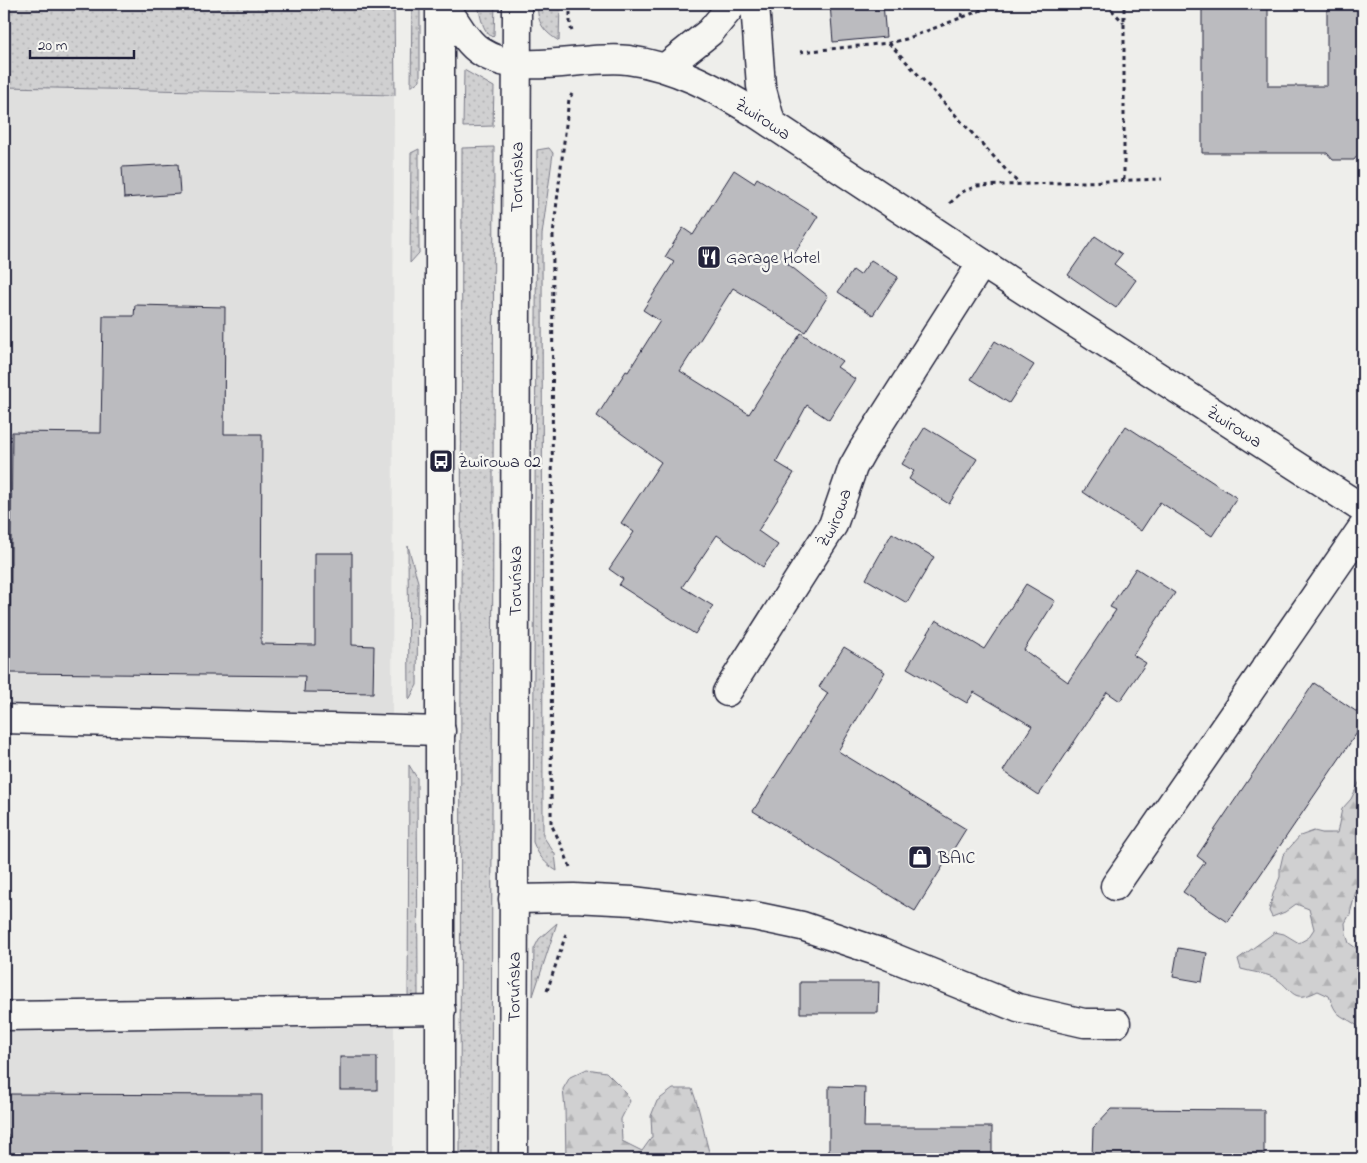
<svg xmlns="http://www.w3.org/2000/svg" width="1367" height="1163" font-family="'Indie Flower',sans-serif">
	<defs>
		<pattern id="grass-dots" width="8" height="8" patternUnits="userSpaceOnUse" patternTransform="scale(1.25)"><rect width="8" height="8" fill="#d0d0d1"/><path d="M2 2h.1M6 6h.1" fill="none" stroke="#b2b2b4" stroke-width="1.8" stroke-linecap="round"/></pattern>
		<pattern id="forest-firs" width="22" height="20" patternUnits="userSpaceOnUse" patternTransform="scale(1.25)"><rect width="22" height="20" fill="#d0d0d1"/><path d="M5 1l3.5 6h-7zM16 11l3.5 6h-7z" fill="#b2b2b4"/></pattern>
	</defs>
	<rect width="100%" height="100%" fill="#eeeeeb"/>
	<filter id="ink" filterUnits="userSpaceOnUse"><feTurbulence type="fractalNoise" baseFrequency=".02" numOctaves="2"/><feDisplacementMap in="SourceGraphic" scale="10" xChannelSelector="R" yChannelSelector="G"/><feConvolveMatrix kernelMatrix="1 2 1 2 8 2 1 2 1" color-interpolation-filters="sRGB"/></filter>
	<g filter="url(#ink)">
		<g fill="#dfdfde">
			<polygon points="4,87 394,96 392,727 4,718"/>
			<polygon points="4,1006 394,1009 394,1159 4,1159"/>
		</g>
		<g fill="url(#grass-dots)" stroke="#797986">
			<polygon points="4,4 394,4 395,95 4,87"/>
			<polygon points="412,4 420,4 420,80 411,87"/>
			<path d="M478,4H495L494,35L492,37C482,31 480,14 478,4Z"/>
			<path d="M538,4H560L559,41C544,32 536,22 538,4Z"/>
			<polygon points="464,70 494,87 493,126 463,127"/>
			<polygon points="494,147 491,1159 460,1159 462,148"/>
			<path d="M549,148L553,153L542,235L543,836L555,854L557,871C545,864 538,855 533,842L537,150Z"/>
			<polygon points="419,149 419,253 410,263 411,153"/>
			<polygon points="408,546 418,582 417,685 409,700"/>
			<polygon points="409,765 417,778 418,995 408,1004"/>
			<polygon points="557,923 533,996 534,949 539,939"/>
		</g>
		<g fill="url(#forest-firs)" stroke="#797986">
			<path d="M1363,775V889L1356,891L1350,914L1345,923L1346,934L1349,943L1363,953V1033C1357,1021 1341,1019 1336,1011C1333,1007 1331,1001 1329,996L1318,991C1290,1005 1294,988 1273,977C1264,973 1251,972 1241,969L1238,959L1275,932L1284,934L1299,943L1308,938L1314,929L1309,909L1296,904L1285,912L1272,917L1269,911L1273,894L1280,877V868L1283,855L1300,836L1314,831L1322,833H1337L1342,809L1351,799Z"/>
			<path d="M587,1069L606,1072L622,1088L630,1101L621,1119L622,1141L642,1151L652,1137L651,1116L657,1101L673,1089H692C701,1112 704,1136 711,1159H566L565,1109L563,1089L570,1077Z"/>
		</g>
		<g fill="#bbbbbf" stroke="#22223b">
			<polygon points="830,4 883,4 886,37 833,42"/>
			<polygon points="1202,4 1268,4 1268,86 1327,86 1327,4 1363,4 1363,148 1354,160 1333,160 1327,153 1202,153"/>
			<polygon points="178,164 180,194 124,198 122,167"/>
			<polygon points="734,170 754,183 757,178 818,216 788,264 828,296 805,332 733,288 680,371 749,414 801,333 842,361 837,367 855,379 829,420 807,405 776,462 794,473 758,531 778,545 763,567 717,535 682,587 713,606 695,634 619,585 623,579 609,569 634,532 621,523 661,462 597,416 626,371 628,372 660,321 643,310 674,262 665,257 683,228 693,235"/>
			<polygon points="1095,236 1122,254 1114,264 1136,280 1116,308 1068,275"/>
			<polygon points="871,260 898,277 873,315 838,292 853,270 860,275"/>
			<polygon points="135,305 225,307 224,434 262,434 261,644 315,645 315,553 352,553 352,645 374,646 373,693 304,692 305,676 10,673 12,432 101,433 103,316 134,316"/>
			<polygon points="995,341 1034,365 1009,403 971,379"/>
			<polygon points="1126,426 1237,498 1212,536 1160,502 1141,531 1083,492"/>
			<polygon points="925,427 977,459 949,504 909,479 914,471 902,464"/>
			<polygon points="892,533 934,557 907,603 866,579"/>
			<polygon points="1136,568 1175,593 1133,655 1146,663 1120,701 1107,692 1039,795 1003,771 1032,726 974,692 967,703 907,668 936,620 984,649 1026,584 1055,601 1024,650 1068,682 1116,610 1110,607"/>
			<polygon points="844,647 885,672 838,751 966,829 915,911 753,811 828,693 819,687"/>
			<polygon points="1314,683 1363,716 1363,724 1228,922 1183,892 1205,862 1197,856"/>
			<polygon points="1178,948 1207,953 1202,982 1173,977"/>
			<polygon points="800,982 879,982 878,1013 800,1013"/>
			<rect x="340" y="1057" width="37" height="33"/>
			<polygon points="829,1086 865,1087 864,1127 992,1127 992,1159 829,1159"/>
			<polygon points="4,1094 262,1095 262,1159 9,1159 9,1135 4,1135"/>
			<polygon points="1111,1109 1264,1110 1264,1159 1092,1159 1093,1128"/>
		</g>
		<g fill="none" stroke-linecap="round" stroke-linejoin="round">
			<g stroke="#22223b" stroke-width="31">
				<g id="minor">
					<path id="s1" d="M444,4C452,16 460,31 470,42C506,83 579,54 628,60C676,66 716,89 757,114L982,263L1363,509"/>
					<polyline points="755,4 761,86 771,123"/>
					<polyline points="666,67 710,32 733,4"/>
					<path id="s2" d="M727,692L833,525L853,467L862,451L982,263"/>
					<polyline points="4,719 441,731"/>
					<polyline points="1115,886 1363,527"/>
					<polyline points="513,899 574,898 633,901 754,916 802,926 882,953 1018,1008 1084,1023 1116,1023"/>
					<polyline points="4,1016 441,1010"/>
				</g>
			</g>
			<g stroke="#22223b" stroke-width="31">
				<g id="major">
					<polyline points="440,4 440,1159"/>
					<path id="s3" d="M513,1159L517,4"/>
				</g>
			</g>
			<g stroke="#22223b" stroke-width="3" stroke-dasharray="4 4" stroke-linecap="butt">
				<polyline points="570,4 570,26 572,31"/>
				<polyline points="1106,4 1124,23"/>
				<polyline points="961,17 967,4"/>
				<polyline points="889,43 1019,184"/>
				<polyline points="800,52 889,43 906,39 997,4"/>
				<polyline points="1124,180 1124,4"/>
				<polyline points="950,203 962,192 977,186 1162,179"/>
				<polyline points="570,867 562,846 551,824 553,235 569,99 572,94"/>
				<polyline points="547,991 567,931"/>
			</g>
			<use href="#minor" stroke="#f6f6f2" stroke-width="28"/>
			<use href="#major" stroke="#f6f6f2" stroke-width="28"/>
		</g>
	</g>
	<defs>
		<g id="restaurant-square" transform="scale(1.25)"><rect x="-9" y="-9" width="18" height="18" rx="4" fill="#22223b" stroke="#f6f6f2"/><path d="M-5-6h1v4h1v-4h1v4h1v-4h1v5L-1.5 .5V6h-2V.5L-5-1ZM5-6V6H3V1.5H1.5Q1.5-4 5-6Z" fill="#fff"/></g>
		<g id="bus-square" transform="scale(1.25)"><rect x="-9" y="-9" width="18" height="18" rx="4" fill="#22223b" stroke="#f6f6f2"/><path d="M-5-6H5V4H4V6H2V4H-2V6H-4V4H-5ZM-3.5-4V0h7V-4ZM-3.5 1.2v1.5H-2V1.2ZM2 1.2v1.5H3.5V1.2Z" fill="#fff"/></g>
		<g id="shop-square" transform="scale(1.25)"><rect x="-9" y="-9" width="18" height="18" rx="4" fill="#22223b" stroke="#f6f6f2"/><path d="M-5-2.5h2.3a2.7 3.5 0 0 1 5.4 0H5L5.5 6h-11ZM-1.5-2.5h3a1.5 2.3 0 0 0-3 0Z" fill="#fff"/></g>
	</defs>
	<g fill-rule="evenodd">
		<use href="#restaurant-square" x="709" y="257"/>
		<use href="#bus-square" x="441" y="461"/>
		<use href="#shop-square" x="920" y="857"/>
	</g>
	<g text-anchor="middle" stroke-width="5" stroke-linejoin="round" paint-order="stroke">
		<g font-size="18" fill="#22223b" stroke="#f6f6f2">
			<text dy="6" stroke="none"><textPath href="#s1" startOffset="359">Żwirowa</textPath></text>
			<text dy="6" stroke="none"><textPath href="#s3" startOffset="982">Toruńska</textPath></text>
			<text dy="6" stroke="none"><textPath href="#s1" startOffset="922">Żwirowa</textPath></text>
			<text dy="6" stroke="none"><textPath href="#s2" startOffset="205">Żwirowa</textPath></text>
			<text dy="6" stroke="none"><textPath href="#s3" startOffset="578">Toruńska</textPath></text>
			<text dy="6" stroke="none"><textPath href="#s3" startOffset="172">Toruńska</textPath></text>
		</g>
		<g font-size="18" fill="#22223b" stroke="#f6f6f2" text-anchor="start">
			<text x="726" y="263">Garage Hotel</text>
			<text x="458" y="467">Żwirowa 02</text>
			<text x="938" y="863">BAIC</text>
		</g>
	</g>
	<rect width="1367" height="1163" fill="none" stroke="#f6f6f2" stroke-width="20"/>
	<rect x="10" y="10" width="1347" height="1143" fill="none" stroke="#22223b" stroke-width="2" filter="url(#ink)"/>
	<path d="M30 50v8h104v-8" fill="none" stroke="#22223b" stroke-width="2.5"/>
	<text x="38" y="50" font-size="15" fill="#22223b" stroke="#f6f6f2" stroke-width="4" paint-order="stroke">20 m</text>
</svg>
